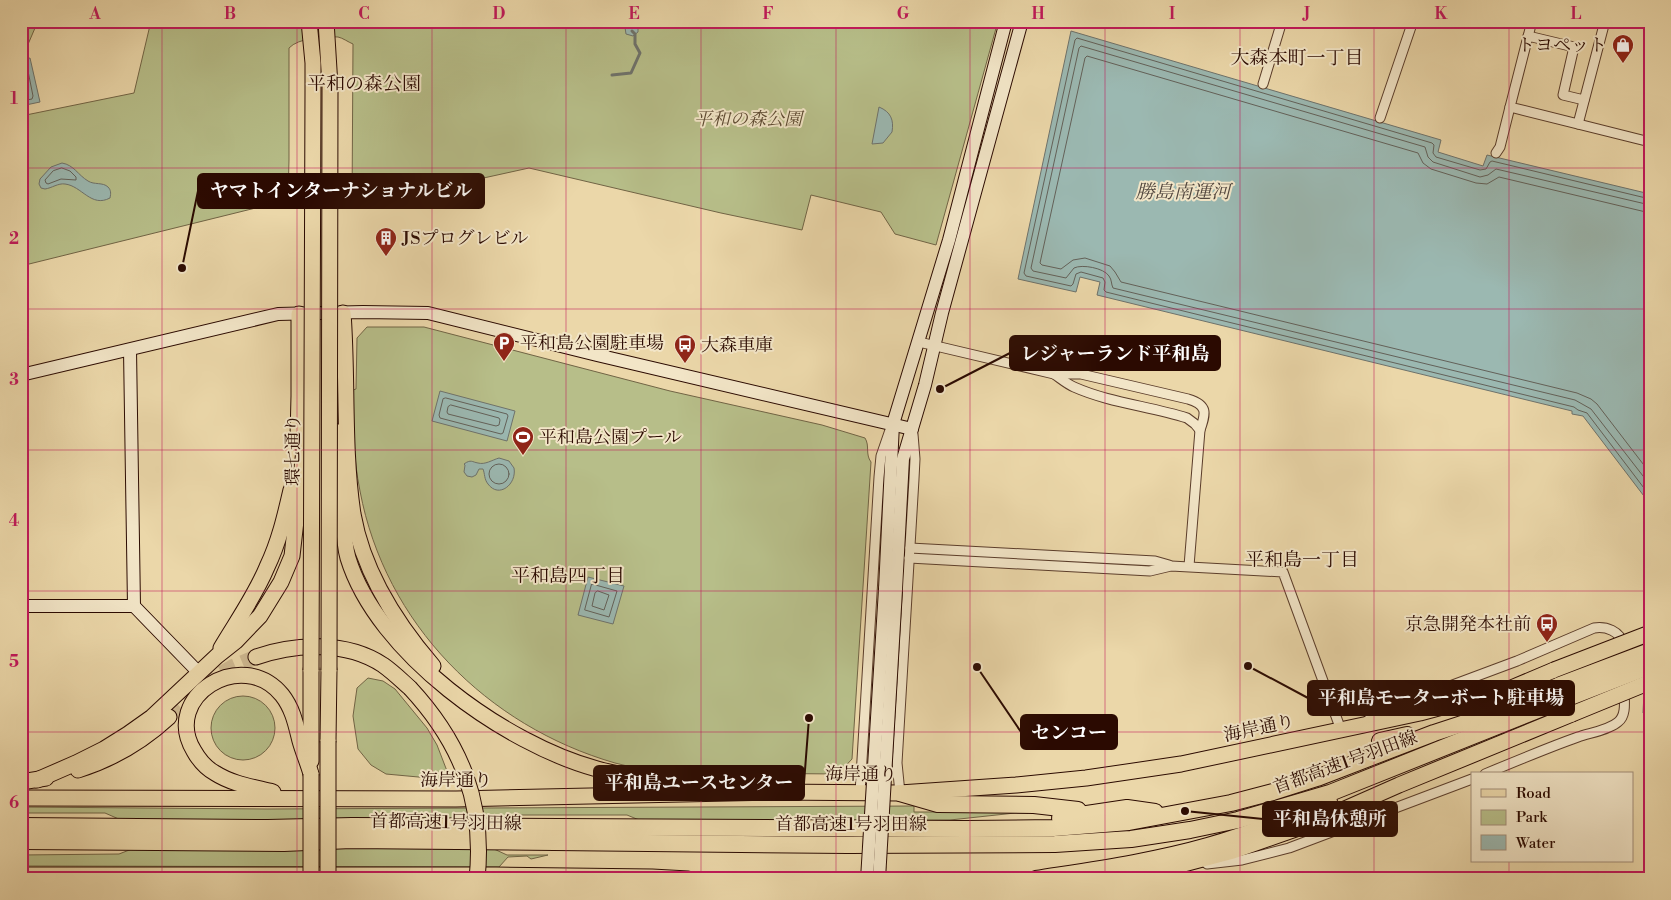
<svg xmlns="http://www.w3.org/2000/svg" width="1671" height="900" font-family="'Libre Bodoni','Noto Serif JP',serif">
	<rect width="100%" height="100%" fill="#ebd7a9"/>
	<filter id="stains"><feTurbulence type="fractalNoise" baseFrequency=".004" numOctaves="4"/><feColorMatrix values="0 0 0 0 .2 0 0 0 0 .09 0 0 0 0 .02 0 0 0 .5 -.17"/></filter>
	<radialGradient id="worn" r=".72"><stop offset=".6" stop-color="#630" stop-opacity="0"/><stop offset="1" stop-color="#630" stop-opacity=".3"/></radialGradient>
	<g fill="#b7be89" stroke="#716445">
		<polygon points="21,21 38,21 23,56 21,57"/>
		<path d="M151,21H998L936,245L895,234L881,212L811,195L802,230L721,213L529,168L352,207L353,44C348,42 343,38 338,37C325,36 298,38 289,48V160L288,200L21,266V116L134,93Z"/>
		<path d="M367,327H424L670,391L822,425L865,438C870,446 865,454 871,462L852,759L838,774C800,774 762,773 724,773C688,772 650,773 615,763C487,726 385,624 360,491C353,457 353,424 353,390L356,389L357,338Z"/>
		<polygon points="368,678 383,681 395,689 427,728 437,745 447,771 445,777 440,779 386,774 371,765 358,749 353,716 357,688"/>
		<circle cx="243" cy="728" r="32"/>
		<polygon points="914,806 914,812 968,812 1016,809 1028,813 1015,813 950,820 644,822 627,815 520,815 501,822 121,820 105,813 21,813 21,807 267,809"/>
		<polygon points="137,847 494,849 507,855 548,855 531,859 527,856 508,857 499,867 21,866 21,855 119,854"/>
	</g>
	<g fill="#9bb8b1" stroke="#6e726b">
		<polygon points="624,21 631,21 632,25 638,26 638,32 633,36 626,34"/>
		<polygon points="1071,31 1441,140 1438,152 1483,166 1487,155 1650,194 1650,504 1583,416 1572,414 1572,411 1097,295 1100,282 1080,277 1076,292 1018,279"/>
		<polygon points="30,58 40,102 21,106 21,60"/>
		<path d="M879,107C891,112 894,120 892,132L883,143L872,144Z"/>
		<path d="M62,163C74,165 78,175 88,181C94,185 103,182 108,187C111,190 111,193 110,198C91,208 82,186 65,184C58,183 52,188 45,189L41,188L39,184L40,179L51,167Z"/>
		<polygon points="440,391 515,411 507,441 432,421"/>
		<path d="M499,458L509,461L514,468C517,484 499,499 488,484C484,479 485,474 483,469H479L476,475L472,477L467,476L464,472L465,465L464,464C471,459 472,462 478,463C485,465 492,460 499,458Z"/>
		<polygon points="1650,574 1650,713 1643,713"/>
		<polygon points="588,577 624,586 613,624 578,615"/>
		<polygon points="1650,783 1650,879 1644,879"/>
	</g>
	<polygon fill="#ebd7a9" points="1650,618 1650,699 1642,702 1645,620"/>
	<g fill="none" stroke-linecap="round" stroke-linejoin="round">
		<g stroke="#636159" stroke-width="1">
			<polyline points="21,65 27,66 33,96 32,99 21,101"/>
			<polygon points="62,168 70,171 76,177 76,180 61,179 48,184 46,183 45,180 53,171"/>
			<polyline points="1650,199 1492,161 1490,162 1486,169 1480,170 1436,157 1433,153 1434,145 1432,143 1077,38 1075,40 1024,273 1026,276 1071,286 1073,284 1076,274 1081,272 1103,278 1105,282 1104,290 1106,292 1574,407 1578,410 1587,413 1650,496"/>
			<path d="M1650,205L1496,169L1488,175L1480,177L1433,162L1428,157L1425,147L1081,46L1079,48L1031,268L1033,271L1066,278L1074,268C1082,264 1104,268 1109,276C1112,280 1111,284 1113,288L1575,400L1591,409L1650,485"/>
			<polyline points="1650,213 1499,177 1487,184 1476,183 1431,169 1423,163 1418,153 1087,56 1085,58 1040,263 1042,265 1061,269 1073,260 1085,258 1110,266 1115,272 1121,282 1577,393 1591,399 1597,404 1650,473"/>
			<polygon points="446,398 507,414 508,416 503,433 501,434 440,418 439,415 443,399"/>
			<polygon points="451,405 499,418 500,420 499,425 496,426 448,414 447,412 448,407"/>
			<circle cx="499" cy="474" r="10"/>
			<polygon points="592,584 617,591 609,617 585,610"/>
			<polygon points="598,591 609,595 604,610 592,606 595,593"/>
		</g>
		<polyline stroke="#6e726b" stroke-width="3" points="612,75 631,73 640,53 635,44 635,34 632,31"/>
		<polyline stroke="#ceb890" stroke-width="15" stroke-dasharray="15 8" stroke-linecap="butt" points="169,717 203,685 232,667 256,657"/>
		<g stroke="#5b3d2b" stroke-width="11">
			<g id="street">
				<polyline points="1532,21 1510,107 1650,142"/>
				<polyline points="1528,36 1574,47 1563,95 1584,100"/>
				<polyline points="1263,84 1282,21"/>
				<polyline points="1380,118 1413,21"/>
				<polyline points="1578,124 1605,21"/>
				<polyline points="1496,153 1500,147 1510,107"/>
				<path d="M919,342L1054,374H1081L1188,399C1208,405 1206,413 1200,430L1189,566"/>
				<path d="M1054,374C1060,378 1067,384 1074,387C1110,403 1150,406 1187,418L1195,424L1200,430"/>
				<polyline points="910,548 1155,561 1169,565"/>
				<polyline points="909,558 1150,571 1171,566 1283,572 1341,730"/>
				<path d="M1368,720L1383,711L1517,661L1594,628C1606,626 1620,631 1623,644C1625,650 1624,658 1624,664"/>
				<path d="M1485,774C1516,761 1547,748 1578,737C1589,733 1609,730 1618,722C1627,715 1624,700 1624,690"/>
				<polyline points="860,793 879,477 881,456 890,430"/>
				<polyline points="900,793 897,763 914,479 915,459 913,434"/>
				<polyline points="1207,864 1242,860 1289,848 1472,779"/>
			</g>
		</g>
		<g stroke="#2b0a01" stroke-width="14">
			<g id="secondary">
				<polyline points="21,375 278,314 363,312 428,313 597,355 912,429"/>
				<polyline points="885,589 893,424 949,240 1006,21"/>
				<polyline points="896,590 903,459 925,385 942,313 1022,21"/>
				<polyline points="21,606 134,606 130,350"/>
				<polyline points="134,606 199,673"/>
			</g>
		</g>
		<g stroke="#2b0a01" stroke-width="17">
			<g id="primary">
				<path d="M343,313C348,379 343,448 353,514C363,571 396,623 433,666"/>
				<path d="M335,431C337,454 340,478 342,502C344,520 343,541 348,558C377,653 505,744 597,769C634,779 672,782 710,786"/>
				<polyline points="298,437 299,396 299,314"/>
				<path d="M221,648C237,621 255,596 267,567C279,542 285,516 291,490"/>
				<path d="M256,657C295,643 347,641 383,665C393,672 401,680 410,688"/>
				<polyline points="311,670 311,761"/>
				<polyline points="328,741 329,670"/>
				<path d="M78,770C113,759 142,742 169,717"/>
				<polyline points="37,780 76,763 104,749 128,734 152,717 217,656 236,641 260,616 281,582 292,556 307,424"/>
				<polyline points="21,782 46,778"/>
				<path d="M273,792C253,787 232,784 215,773C206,768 199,760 194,751C161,697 242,646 282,695C293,709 296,725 300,741C303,752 308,763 311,774"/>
				<polyline points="21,798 456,799 773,792 900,793 1016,785 1086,778 1181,764 1420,713 1509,689 1554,670"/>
				<polyline points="21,875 496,875 652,877 688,879"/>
				<polyline points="1116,879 1142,875 1233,851 1313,823 1399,785 1572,714"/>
			</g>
		</g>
		<g stroke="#2b0a01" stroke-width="18">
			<g id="highway">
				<polyline points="1380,741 1407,735"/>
				<polyline points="900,793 938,804 1034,805 1078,810"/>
				<polyline points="1060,818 1127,808 1155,812"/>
				<polyline points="21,826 268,828 352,826 966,829 1054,828 1129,822 1231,803 1273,792 1317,778 1434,733 1489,715 1560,685"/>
				<polyline points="21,841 284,843 351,840 848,845 1055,844 1131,839 1190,830 1238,820 1330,793 1565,699"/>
				<path d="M1036,879C1093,870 1152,862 1208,846C1249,834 1289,819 1329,802"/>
			</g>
		</g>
		<use href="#street" stroke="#f2e5c7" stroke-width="9"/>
		<use href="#secondary" stroke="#f2e5c7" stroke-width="12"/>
		<use href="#primary" stroke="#ebd7a9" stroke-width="15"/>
		<use href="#highway" stroke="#ebd7a9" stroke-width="16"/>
		<g stroke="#2b0a01" stroke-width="14" stroke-linecap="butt">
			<g id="secondary-bridge">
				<polyline points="867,879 885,589"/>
				<polyline points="879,879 896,590"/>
			</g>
		</g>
		<g stroke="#2b0a01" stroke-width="17" stroke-linecap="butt">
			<g id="primary-bridge">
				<polyline points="309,21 313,63 313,90 311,670"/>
				<polyline points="326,21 330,86 329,670"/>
				<polyline points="1554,670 1650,633"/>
				<path d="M410,688C461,743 485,803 477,879"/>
				<polyline points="1572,714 1650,682"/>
				<polyline points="311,774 311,879"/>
				<polyline points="328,879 328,741"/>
			</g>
		</g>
		<g stroke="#2b0a01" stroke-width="18" stroke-linecap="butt">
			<g id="highway-bridge">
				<polyline points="1560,685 1650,651"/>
				<polyline points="1565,699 1650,666"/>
			</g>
		</g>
		<use href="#secondary-bridge" stroke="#f2e5c7" stroke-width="12"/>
		<use href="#primary-bridge" stroke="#ebd7a9" stroke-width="15"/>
		<use href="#highway-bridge" stroke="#ebd7a9" stroke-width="16"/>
	</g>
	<path fill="none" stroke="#c2185b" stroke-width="1" stroke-opacity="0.55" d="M162,21V879M297,21V879M432,21V879M566,21V879M701,21V879M836,21V879M970,21V879M1105,21V879M1240,21V879M1374,21V879M1509,21V774M21,168H1650M21,309H1650M21,450H1650M21,591H1650M21,732H1650M1509,861V879"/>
	<defs>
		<g id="shop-pin" transform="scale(1.125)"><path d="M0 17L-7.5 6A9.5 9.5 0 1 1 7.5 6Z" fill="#8f2418" stroke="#f2e5c7"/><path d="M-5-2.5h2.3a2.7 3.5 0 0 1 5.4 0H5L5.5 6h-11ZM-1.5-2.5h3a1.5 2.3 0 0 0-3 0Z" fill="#fff"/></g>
		<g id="building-pin" transform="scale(1.125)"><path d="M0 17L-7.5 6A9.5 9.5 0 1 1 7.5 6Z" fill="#8f2418" stroke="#f2e5c7"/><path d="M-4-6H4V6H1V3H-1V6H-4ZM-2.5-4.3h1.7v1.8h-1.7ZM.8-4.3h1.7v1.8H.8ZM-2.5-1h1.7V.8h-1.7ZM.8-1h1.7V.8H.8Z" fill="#fff"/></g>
		<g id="parking-pin" transform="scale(1.125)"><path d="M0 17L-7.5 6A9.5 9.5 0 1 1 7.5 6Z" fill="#8f2418" stroke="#f2e5c7"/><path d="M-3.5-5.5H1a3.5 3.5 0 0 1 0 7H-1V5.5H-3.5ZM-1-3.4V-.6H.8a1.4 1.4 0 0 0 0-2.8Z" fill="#fff"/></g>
		<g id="bus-pin" transform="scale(1.125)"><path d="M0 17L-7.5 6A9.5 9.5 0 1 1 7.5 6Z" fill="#8f2418" stroke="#f2e5c7"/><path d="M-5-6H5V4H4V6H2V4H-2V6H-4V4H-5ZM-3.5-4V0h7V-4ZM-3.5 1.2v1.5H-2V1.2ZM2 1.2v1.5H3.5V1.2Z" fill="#fff"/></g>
		<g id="stadium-pin" transform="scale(1.125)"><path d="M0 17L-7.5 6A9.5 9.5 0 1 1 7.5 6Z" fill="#8f2418" stroke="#f2e5c7"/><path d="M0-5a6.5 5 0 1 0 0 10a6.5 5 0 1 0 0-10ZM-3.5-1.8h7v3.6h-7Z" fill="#fff"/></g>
	</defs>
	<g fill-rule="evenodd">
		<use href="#shop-pin" x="1623" y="45"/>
		<use href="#building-pin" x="386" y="238"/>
		<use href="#parking-pin" x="504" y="343"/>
		<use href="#bus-pin" x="685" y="345"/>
		<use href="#stadium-pin" x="523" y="437"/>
		<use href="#bus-pin" x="1547" y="624"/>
	</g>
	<g text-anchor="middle" stroke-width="4" stroke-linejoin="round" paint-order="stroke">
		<g font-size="18" fill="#2b0a01" stroke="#f2e5c7" text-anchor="start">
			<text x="1607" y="51" text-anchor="end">トヨペット</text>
			<text x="402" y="244">JSプログレビル</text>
			<text x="520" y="349">平和島公園駐車場</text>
			<text x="701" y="351">大森車庫</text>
			<text x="539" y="443">平和島公園プール</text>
			<text x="1531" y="630" text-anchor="end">京急開発本社前</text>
		</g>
		<g font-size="18" font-style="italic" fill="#5c4931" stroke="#f2e5c7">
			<text x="748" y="125">平和の森公園</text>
		</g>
		<g font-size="18" fill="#2b0a01" stroke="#f2e5c7">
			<text transform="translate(293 450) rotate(-90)" y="6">環七通り</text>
			<text transform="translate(1259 728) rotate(-12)" y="6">海岸通り</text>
			<text transform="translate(1345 762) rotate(-20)" y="6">首都高速1号羽田線</text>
			<text x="861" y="780">海岸通り</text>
			<text x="456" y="786">海岸通り</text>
			<text transform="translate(446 822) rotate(1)" y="6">首都高速1号羽田線</text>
			<text x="851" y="830">首都高速1号羽田線</text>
		</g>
		<g font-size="19" fill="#2b0a01" stroke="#f2e5c7">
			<text x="1297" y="64">大森本町一丁目</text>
			<text x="364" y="90">平和の森公園</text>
			<text x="1302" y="566">平和島一丁目</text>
			<text x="568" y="582">平和島四丁目</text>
		</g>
		<g font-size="19" font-style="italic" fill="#52473f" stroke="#f2e5c7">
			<text x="1183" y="198">勝島南運河</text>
		</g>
	</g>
	<path fill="none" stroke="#2b0a01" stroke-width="2" d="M182 268L198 191M940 389L1010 353M1248 666L1308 698M977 667L1021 732M809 718L804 783M1185 811L1263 819"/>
	<g fill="#2b0a01" stroke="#f2e5c7" stroke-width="2">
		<circle cx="182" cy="268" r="5"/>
		<circle cx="940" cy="389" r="5"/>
		<circle cx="1248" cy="666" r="5"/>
		<circle cx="977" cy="667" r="5"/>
		<circle cx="809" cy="718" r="5"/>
		<circle cx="1185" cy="811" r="5"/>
	</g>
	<g fill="#2b0a01" stroke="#2b0a01" stroke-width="2">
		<rect x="198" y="174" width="286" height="34" rx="5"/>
		<rect x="1010" y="336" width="210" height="34" rx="5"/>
		<rect x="1308" y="681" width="266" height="34" rx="5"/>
		<rect x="1021" y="715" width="96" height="34" rx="5"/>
		<rect x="594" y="766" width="210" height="34" rx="5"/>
		<rect x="1263" y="802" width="134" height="34" rx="5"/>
	</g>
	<g font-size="19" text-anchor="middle" font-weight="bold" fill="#fff">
		<text x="341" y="197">ヤマトインターナショナルビル</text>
		<text x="1115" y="360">レジャーランド平和島</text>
		<text x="1441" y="704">平和島モーターボート駐車場</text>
		<text x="1069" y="739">センコー</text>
		<text x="699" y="789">平和島ユースセンター</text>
		<text x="1330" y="825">平和島休憩所</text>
	</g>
	<rect width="1671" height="900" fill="none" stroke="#ebd7a9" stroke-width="55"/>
	<rect x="1471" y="772" width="162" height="90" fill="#f2e5c7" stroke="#a28d78"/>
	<rect x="1481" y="789" width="25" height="8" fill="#ebd7a9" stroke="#a28d78"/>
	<text x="1516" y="798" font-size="15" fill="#2b0a01">Road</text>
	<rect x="1481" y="810" width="25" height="15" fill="#b7be89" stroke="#a28d78"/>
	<text x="1516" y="822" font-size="15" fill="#2b0a01">Park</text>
	<rect x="1481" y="835" width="25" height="15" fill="#9bb8b1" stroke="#a28d78"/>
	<text x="1516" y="848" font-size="15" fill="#2b0a01">Water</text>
	<rect x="28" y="28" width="1616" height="844" fill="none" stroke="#c2185b" stroke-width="2"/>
	<g font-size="16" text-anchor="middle" font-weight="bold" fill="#c2185b">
		<text x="95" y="19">A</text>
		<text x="230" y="19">B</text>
		<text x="364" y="19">C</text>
		<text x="499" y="19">D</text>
		<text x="634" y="19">E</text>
		<text x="768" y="19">F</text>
		<text x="903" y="19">G</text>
		<text x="1038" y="19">H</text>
		<text x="1172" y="19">I</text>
		<text x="1307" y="19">J</text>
		<text x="1441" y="19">K</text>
		<text x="1576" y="19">L</text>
		<text x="14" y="104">1</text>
		<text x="14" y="244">2</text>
		<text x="14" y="385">3</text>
		<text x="14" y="526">4</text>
		<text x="14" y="667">5</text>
		<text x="14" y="808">6</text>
	</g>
	<rect width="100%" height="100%" filter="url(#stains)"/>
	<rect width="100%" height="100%" fill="url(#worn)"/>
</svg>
